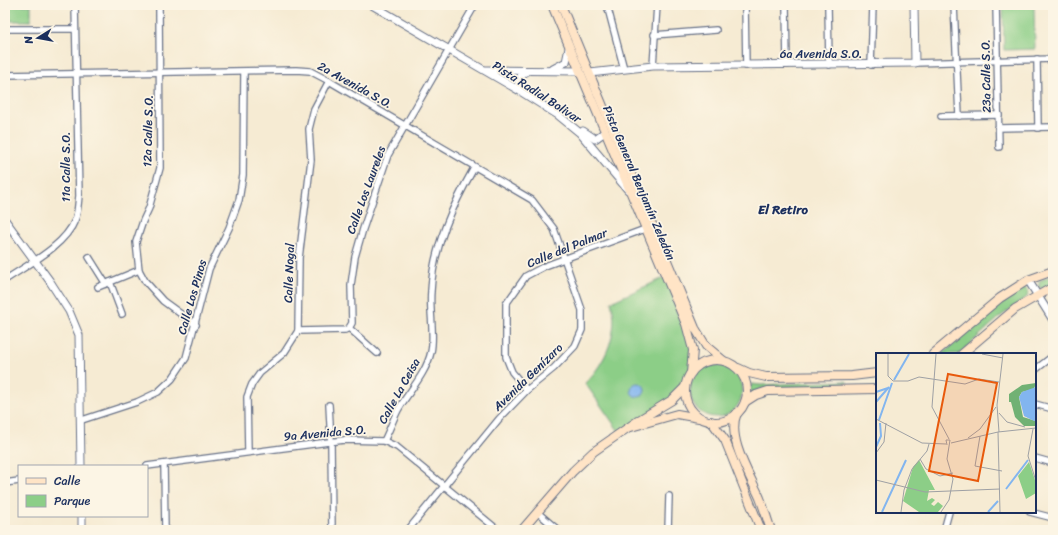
<svg xmlns="http://www.w3.org/2000/svg" width="1058" height="535" font-family="Sriracha,sans-serif">
	<rect width="100%" height="100%" fill="#fcf5e5"/>
	<filter id="ink" filterUnits="userSpaceOnUse"><feTurbulence type="fractalNoise" baseFrequency=".025" numOctaves="2"/><feDisplacementMap in="SourceGraphic" scale="8" xChannelSelector="R" yChannelSelector="G"/><feConvolveMatrix kernelMatrix="1 2 1 2 8 2 1 2 1" color-interpolation-filters="sRGB"/></filter>
	<filter id="wash" filterUnits="userSpaceOnUse"><feTurbulence type="fractalNoise" baseFrequency=".012" numOctaves="4" result="noise"/><feDisplacementMap in="SourceGraphic" scale="16" xChannelSelector="R" yChannelSelector="G"/><feGaussianBlur stdDeviation="0.9" result="paint"/><feColorMatrix in="noise" values="0 0 0 0 0 0 0 0 0 0 0 0 0 0 0 0 0 1.4 0 .05"/><feComposite in="paint" operator="in"/></filter>
	<g filter="url(#wash)">
		<rect width="100%" height="100%" fill="#f6ebd3"/>
		<g fill="#8cce87" stroke="#547e72">
			<polygon points="7,5 31,5 31,21 6,21"/>
			<polygon points="1034,6 1035,49 1004,50 1003,7"/>
			<polygon points="1053,275 1053,286 1043,289 1039,287 1039,281"/>
			<path d="M666,277L692,343L691,373L685,387L620,433L585,383C606,363 620,330 611,302Z"/>
			<path d="M1025,288L1029,292L1027,297L1001,316L959,354H941C968,337 996,296 1025,288Z"/>
			<circle cx="716" cy="391" r="26"/>
			<polygon points="846,381 848,383 846,385 760,389 752,393 750,387 752,384 761,385"/>
		</g>
		<circle fill="#82b5ef" stroke="#4e72a6" cx="638" cy="390" r="7"/>
	</g>
	<g filter="url(#ink)">
		<g fill="none" stroke-linecap="round" stroke-linejoin="round">
			<g stroke="#687187" stroke-width="8">
				<g id="minor">
					<polyline points="159,5 160,168 149,208 143,221 136,242 139,270 145,281 163,301 196,325"/>
					<polyline points="607,5 624,69"/>
					<polyline points="745,5 746,66"/>
					<polyline points="786,5 787,65"/>
					<polyline points="828,5 829,65"/>
					<polyline points="954,5 959,116"/>
					<polyline points="996,5 999,147"/>
					<polyline points="5,29 75,29"/>
					<polyline points="654,35 716,30"/>
					<polyline points="1037,59 1038,128"/>
					<polyline points="915,63 1053,59"/>
					<polyline points="871,65 873,5"/>
					<polyline points="653,66 657,5"/>
					<polyline points="5,75 296,70 310,71 329,81 532,200 554,229 582,310 582,330 575,346 554,368 527,390 499,419 408,530"/>
					<polyline points="941,116 999,115"/>
					<polyline points="998,128 1053,127"/>
					<polyline points="89,257 106,284"/>
					<path d="M5,280C27,265 65,246 75,220C78,213 78,203 79,196L75,5"/>
					<polyline points="110,282 122,314"/>
					<polyline points="98,287 139,270"/>
					<polyline points="349,328 377,353"/>
					<polyline points="298,331 345,330 349,328 352,323 351,285 355,257 363,229 388,155 475,5"/>
					<polyline points="1035,370 1053,356"/>
					<polyline points="527,390 512,372 506,357 506,304 526,276 545,266 645,229"/>
					<polyline points="1035,404 1053,409"/>
					<polyline points="329,405 331,443 332,530"/>
					<polyline points="82,420 137,402 158,392 172,379 186,358 209,269 229,228 239,200 243,175 244,72"/>
					<path d="M384,441C389,431 393,420 398,410C409,391 426,374 431,352C435,334 429,310 431,291C433,247 453,205 474,168"/>
					<polyline points="248,452 247,397 252,384 260,373 284,353 298,331 299,258 311,160 309,129 314,109 329,81"/>
					<polyline points="1035,458 1053,463"/>
					<polyline points="164,464 165,530"/>
					<polyline points="147,466 344,440 384,441 397,447 498,530"/>
					<polyline points="5,483 19,481"/>
					<polyline points="537,512 558,530"/>
					<polyline points="1030,512 1053,518"/>
					<polyline points="668,530 669,496"/>
					<polyline points="944,530 949,512"/>
				</g>
			</g>
			<g stroke="#687187" stroke-width="9">
				<g id="tertiary">
					<polyline points="372,5 520,91 558,115 580,133 628,190"/>
					<polyline points="553,69 566,62 569,48"/>
					<polyline points="485,70 578,71"/>
					<polyline points="590,73 653,66 915,63 914,5"/>
					<path d="M520,91C517,82 519,75 528,71"/>
					<polyline points="583,131 595,139 605,132"/>
					<polyline points="5,220 49,280 69,311 79,335 81,466"/>
					<polyline points="1028,280 1053,320"/>
					<polyline points="82,516 82,530"/>
				</g>
			</g>
			<g stroke="#687187" stroke-width="10">
				<g id="secondary">
					<polyline points="552,5 686,324 693,350 691,373"/>
					<polyline points="561,5 695,328 706,346 724,361"/>
					<polyline points="933,354 1000,298 1028,280 1053,271"/>
					<polyline points="962,354 1015,309 1053,287"/>
					<circle cx="716" cy="391" r="31"/>
					<polyline points="738,368 749,373 766,377 852,376 877,373"/>
					<polyline points="745,402 756,395 768,391 877,389"/>
					<path d="M737,413C726,438 750,475 760,498C764,508 767,519 771,530"/>
					<polyline points="711,421 725,440 761,530"/>
					<polyline points="631,427 677,414 699,418"/>
					<polyline points="522,530 573,471 593,452 639,420 672,400 685,387"/>
				</g>
			</g>
			<use href="#minor" stroke="#fff" stroke-width="5.5"/>
			<use href="#tertiary" stroke="#fff" stroke-width="7"/>
			<use href="#secondary" stroke="#ffe4c6" stroke-width="8"/>
		</g>
	</g>
	<g text-anchor="middle" stroke-width="3.5" stroke-linejoin="round" paint-order="stroke">
		<g font-size="12" fill="#1b2f5e" stroke="#fcf5e5">
			<text x="821" y="58">6a Avenida S.O.</text>
			<text transform="translate(986 76) rotate(-91)" y="4">23a Calle S.O.</text>
			<text transform="translate(355 85) rotate(29)" y="4">2a Avenida S.O.</text>
			<text transform="translate(537 92) rotate(33)" y="4">Pista Radial Bolivar</text>
			<text transform="translate(148 131) rotate(-89)" y="4">12a Calle S.O.</text>
			<text transform="translate(66 167) rotate(-90)" y="4">11a Calle S.O.</text>
			<text transform="translate(639 183) rotate(67)" y="4">Pista General Benjamín Zeledón</text>
			<text transform="translate(366 190) rotate(-70)" y="4">Calle Los Laureles</text>
			<text transform="translate(567 248) rotate(-22)" y="4">Calle del Palmar</text>
			<text transform="translate(289 273) rotate(-88)" y="4">Calle Nogal</text>
			<text transform="translate(192 297) rotate(-74)" y="4">Calle Los Pinos</text>
			<text transform="translate(528 377) rotate(-44)" y="4">Avenida Genízaro</text>
			<text transform="translate(399 391) rotate(-61)" y="4">Calle La Ceisa</text>
			<text transform="translate(325 433) rotate(-5)" y="4">9a Avenida S.O.</text>
		</g>
		<g font-size="13" font-weight="bold" fill="#1b2f5e" stroke="#fcf5e5">
			<text x="783" y="214">El Retiro</text>
		</g>
	</g>
	<g transform="translate(876 353)">
		<rect width="160" height="160" fill="#f6ebd3"/>
		<path d="M43,107L59,137H53L51,148L56,145L59,147L55,151L58,153L62,149L67,153L62,159H43L27,148L37,114ZM153,109L160,130V140L150,146L142,123Z" fill="#8cce87"/>
		<path d="M160,30L158,36L146,39L143,44L147,64L160,68V73H148L139,64L135,49H133V41L146,32Z" fill="#71b174"/>
		<path d="M160,34V67L158,68L148,63L143,44L146,39Z" fill="#82b5ef"/>
		<path fill="none" stroke="#82b5ef" stroke-width="2" d="M18,27L33,1M0,39L12,35M0,49L13,34M3,67L16,30M0,94L5,83L4,70M130,136L152,107M6,159L30,107M112,159L122,148"/>
		<path fill="none" stroke="#9ea0a4" stroke-width="1" d="M12,1V23L17,28H32L43,24L89,31L103,26L123,29M60,1L56,54L73,86M106,1L127,5M123,60L131,69L149,74M0,66L46,90L70,91M157,76L152,103L160,128M122,79L160,75M123,79L121,52L127,1M104,83L99,113L126,118M92,85L104,76L120,54M75,90L122,79L124,159M0,100L8,89L10,70M44,106L50,116L64,123L77,120M0,127L49,139L124,136M25,159L28,137L36,116L51,98L53,91M65,159L73,147L77,126L71,106L74,87H70L71,92"/>
		<path fill="#e8590c" fill-opacity="0.15" stroke="#e8590c" stroke-width="2" d="M72,21L121,30L102,128L53,118Z"/>
		<rect width="160" height="160" fill="none" stroke="#1b2f5e" stroke-width="2"/>
	</g>
	<rect width="1058" height="535" fill="none" stroke="#fcf5e5" stroke-width="20"/>
	<rect x="18" y="465" width="130" height="52" fill="#fcf5e5" stroke="#a2a6af"/>
	<rect x="26" y="478" width="20" height="6" fill="#ffe4c6" stroke="#a2a6af"/>
	<text x="54" y="485" font-size="12" fill="#1b2f5e">Calle</text>
	<rect x="26" y="495" width="20" height="12" fill="#8cce87" stroke="#a2a6af"/>
	<text x="54" y="505" font-size="12" fill="#1b2f5e">Parque</text>
	<g transform="translate(38 38) rotate(259)" stroke="#fcf5e5" stroke-width="3" paint-order="stroke">
	<path d="M0-3L7 15L0 10L-7 15Z" fill="#1b2f5e"/>
	<text y="-6" font-size="11" font-weight="bold" text-anchor="middle" fill="#1b2f5e">N</text>
	</g>
</svg>
